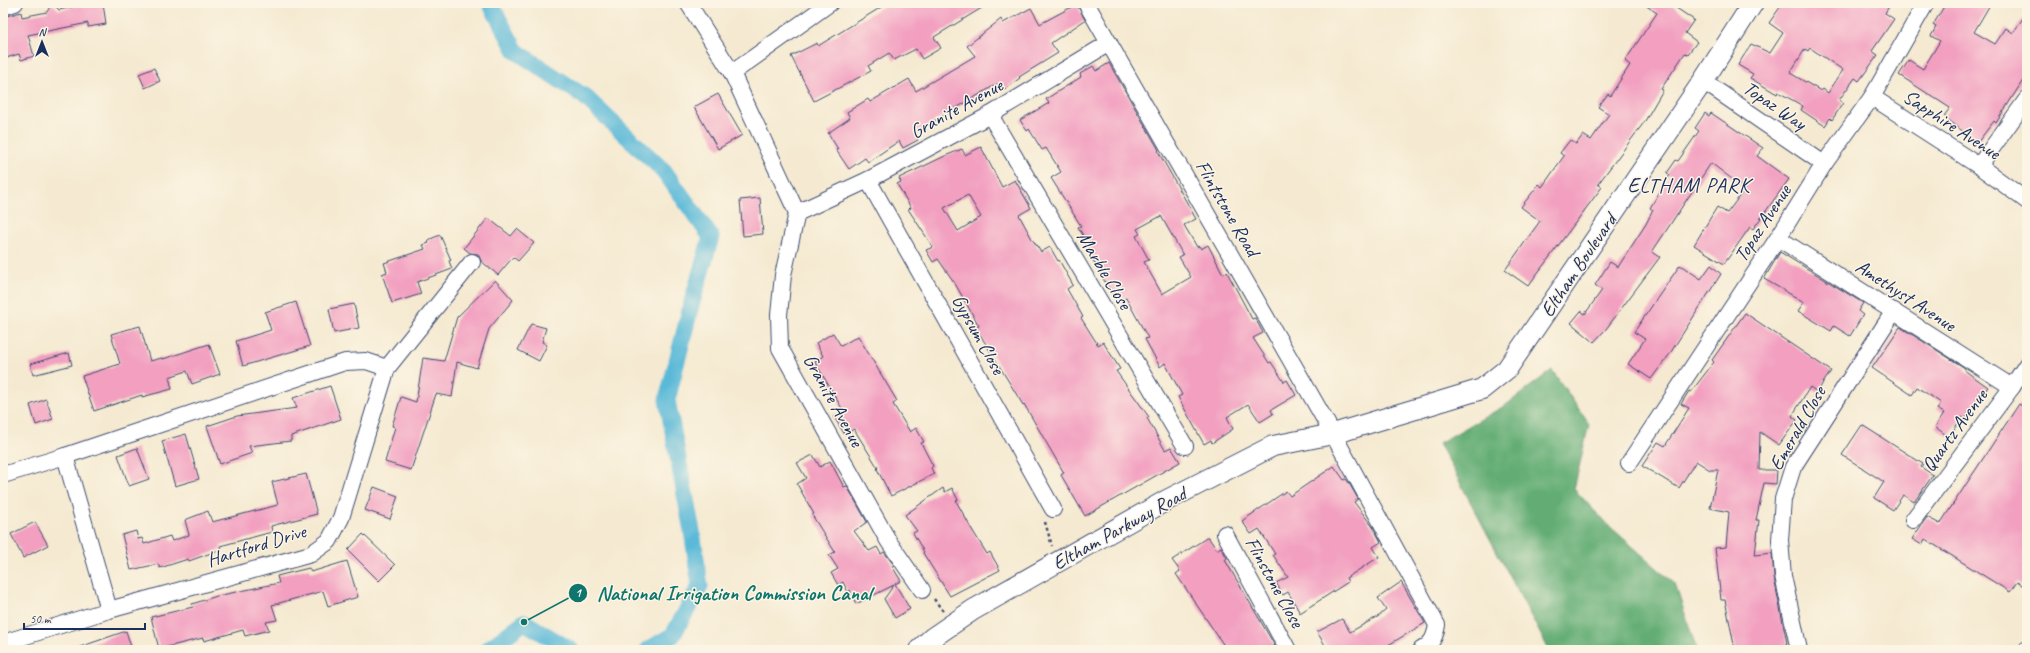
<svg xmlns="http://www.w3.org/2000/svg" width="2030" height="653" font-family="Caveat,sans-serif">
	<rect width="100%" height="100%" fill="#fcf5e5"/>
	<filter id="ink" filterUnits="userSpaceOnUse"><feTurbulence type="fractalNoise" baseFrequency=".025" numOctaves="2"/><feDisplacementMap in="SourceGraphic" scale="8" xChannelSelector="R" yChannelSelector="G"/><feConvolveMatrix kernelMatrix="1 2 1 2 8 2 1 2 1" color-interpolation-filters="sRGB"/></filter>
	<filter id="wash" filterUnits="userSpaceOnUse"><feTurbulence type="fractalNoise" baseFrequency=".012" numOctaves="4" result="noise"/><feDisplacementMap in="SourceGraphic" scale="16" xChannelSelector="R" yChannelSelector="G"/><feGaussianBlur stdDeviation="0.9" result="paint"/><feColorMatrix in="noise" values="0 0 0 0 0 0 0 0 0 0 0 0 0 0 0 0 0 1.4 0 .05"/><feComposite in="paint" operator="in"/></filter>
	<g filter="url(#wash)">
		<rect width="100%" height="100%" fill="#f5ead1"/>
		<polygon fill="#64ad74" stroke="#406e69" points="1552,370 1589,424 1574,489 1606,523 1675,584 1697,650 1549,650 1439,443 1506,405"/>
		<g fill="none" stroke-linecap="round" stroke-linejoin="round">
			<g stroke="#5ab9d8" stroke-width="17">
				<polyline points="490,3 516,51 585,97 664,171 711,237 692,302 667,400 692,531 700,586 673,635 648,650"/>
				<polyline points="487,650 524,622 571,650"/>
			</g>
		</g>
		<g id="blocks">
			<g fill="#f29fc0" fill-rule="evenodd">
				<polygon points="52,3 59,10 90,3 103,3 106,24 88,27 88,23 28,35 34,56 21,60 19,54 3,59 3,17 21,12 22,17 47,12"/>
				<polygon points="888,3 990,3 934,37 941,48 922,59 916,49 894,60 889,53 868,66 871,71 814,101 791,56 817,43 818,46"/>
				<polygon points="1642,3 1669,3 1694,20 1685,33 1697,42 1688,54 1685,53 1661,89 1663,90 1645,121 1598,184 1602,187 1528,286 1505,270 1540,221 1521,207 1539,184 1542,187 1564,156 1560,153 1570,140 1576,144 1583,135 1591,140 1609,114 1598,107 1608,94 1610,96 1630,65 1625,61 1657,13"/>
				<path d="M1783,3H1891L1885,13L1894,19L1872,51L1878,55L1859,81L1855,78L1839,100L1843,103L1832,120L1830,118L1825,126L1801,110L1803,106L1778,92L1777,94L1750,78L1753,74L1738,65L1751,44L1770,53L1783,33L1769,23ZM1810,48L1843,70L1828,93L1823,89L1821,91L1790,73L1805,49L1808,51Z"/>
				<polygon points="1946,3 1991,3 1974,32 1995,44 2006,28 2013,33 2027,12 2027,74 1996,123 1994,121 1977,143 1944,116 1950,108 1899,75 1909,60 1923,69 1940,41 1931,36 1936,27 1933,25"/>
				<polygon points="1077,4 1085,20 1051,43 1058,53 1019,77 1020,78 1002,91 997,84 914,133 918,140 903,148 899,141 868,162 865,158 849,169 836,150 838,149 828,133 850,118 847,112 868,99 870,102 909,79 916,91 975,56 967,46 1001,19 1003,23 1031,8 1040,24"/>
				<path d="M1109,63L1159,150L1158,151L1196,219L1184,225L1197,247L1199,246L1201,249L1208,245L1223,274L1227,272L1252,319L1255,318L1263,333L1253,338L1269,363L1271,362L1284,382L1287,380L1296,395L1271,410L1273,414L1260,422L1248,404L1227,417L1233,429L1212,443L1211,440L1204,444L1200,437L1178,397L1182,395L1165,363L1160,367L1145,339L1148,338L1126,298L1118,303L1105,282L1087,249L1090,247L1078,227L1081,226L1051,178L1061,172L1046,148L1042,150L1029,129L1027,131L1020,120L1049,103L1046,99L1081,77L1080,74L1093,66L1096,71ZM1161,216L1183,255L1179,257L1191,277L1162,294L1144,262L1149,260L1136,236L1140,234L1137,229Z"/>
				<polygon points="154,68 160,81 145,88 139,74"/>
				<polygon points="718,94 742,135 718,149 694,107"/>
				<polygon points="1705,113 1709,116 1711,113 1763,148 1757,156 1789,179 1753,229 1750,227 1724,264 1694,245 1717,207 1727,213 1745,189 1711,163 1652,252 1660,257 1606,329 1594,342 1571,323 1581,311 1585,314 1602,290 1595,285 1610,262 1618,267 1646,224 1653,210 1650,208 1670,175 1667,173 1676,160 1678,161 1699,131 1695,128"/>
				<path d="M981,147L1002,187L1015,180L1031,208L1019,215L1032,239L1041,252L1050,247L1058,261L1059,260L1073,285L1067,289L1083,317L1081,318L1098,345L1103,342L1120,369L1116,371L1149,417L1147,418L1165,450L1171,447L1180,462L1085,516L1061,475L1064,473L1024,404L1023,405L976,328L979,326L954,282L938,259L933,262L926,250L933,247L908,209L911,208L897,184L901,182L899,178L945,156L962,149L965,155ZM968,195L981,217L958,231L944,208Z"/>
				<polygon points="760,198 763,234 743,236 740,200"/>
				<polygon points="488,218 511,236 517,229 534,243 518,261 513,257 498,275 481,261 478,254 470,253 464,248"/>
				<polygon points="440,235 451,260 449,261 452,269 417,282 421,294 392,303 382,274 387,272 384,263 425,249 423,245 429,243 428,240"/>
				<polygon points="1780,252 1863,303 1858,311 1863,315 1850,336 1834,326 1831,331 1798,311 1804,302 1764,279"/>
				<polygon points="1680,265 1701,279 1711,265 1721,274 1669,355 1651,379 1628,364 1645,339 1634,332"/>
				<polygon points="495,280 513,300 489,329 477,368 457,362 452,397 436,394 411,470 385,462 395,427 392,426 401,397 416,402 423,358 444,361 457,317"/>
				<polygon points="296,302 310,346 243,366 236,341 271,330 265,312"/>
				<polygon points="354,304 359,328 334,333 329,309"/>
				<polygon points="1745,313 1831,371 1817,392 1810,387 1792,416 1797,420 1779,445 1760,432 1759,470 1777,470 1776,484 1764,483 1756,520 1759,520 1755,555 1772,553 1774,578 1787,643 1786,643 1787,650 1735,650 1725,600 1721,600 1715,548 1726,547 1729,512 1710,508 1718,470 1710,470 1696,461 1679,488 1642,466 1658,442 1665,446 1689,408 1681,404 1689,391 1691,392 1714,362 1712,360"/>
				<polygon points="531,324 546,328 542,342 547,345 539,361 518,350"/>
				<polygon points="140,326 150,361 162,358 163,359 209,344 220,374 192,384 187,371 169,377 172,389 142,397 142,395 94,411 82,376 120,364 111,334"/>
				<polygon points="1900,327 1965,368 1964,370 1988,387 1965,419 1962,417 1949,437 1935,427 1944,413 1937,409 1941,403 1917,387 1912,395 1872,368"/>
				<polygon points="833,333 841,346 858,336 897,401 893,404 910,432 916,428 924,442 921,443 933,466 931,468 934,474 891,496 877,469 878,468 854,429 845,435 834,417 844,412 815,362 823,356 816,343"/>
				<polygon points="69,353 72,365 33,375 30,364"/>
				<polygon points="330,386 341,419 291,436 291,441 249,446 252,453 220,464 207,426 237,416 297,408 293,398"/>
				<polygon points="46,399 53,419 36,425 30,405"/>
				<polygon points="2019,404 2027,409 2027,588 2017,582 2010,592 1925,539 1922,545 1912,539 1927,517 1940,524"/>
				<polygon points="1862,425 1923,464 1921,467 1933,475 1914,502 1903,495 1893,510 1874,498 1884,482 1842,455"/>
				<polygon points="186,434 199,479 175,486 162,441"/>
				<polygon points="137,448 149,479 129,486 118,455"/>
				<polygon points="813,455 820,467 830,461 844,487 847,486 867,522 854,531 869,551 877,547 881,554 884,552 894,565 892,566 901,581 895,584 910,609 895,618 884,599 894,585 856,604 850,590 848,592 843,582 838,585 831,573 838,569 829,555 835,552 812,515 814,514 797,484 806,478 797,463"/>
				<polygon points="1334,466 1344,480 1346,479 1349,483 1358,499 1354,502 1373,527 1381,542 1373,547 1379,557 1346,578 1348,582 1300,613 1288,592 1283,595 1276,583 1288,577 1273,555 1275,554 1259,529 1251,534 1242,521 1286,491 1290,496"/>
				<polygon points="306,474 317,514 271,526 272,532 220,546 222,549 189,561 188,559 160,568 158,564 131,570 122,535 136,531 138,539 142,538 144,544 170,536 172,541 189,535 185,520 208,511 212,522 278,505 272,482"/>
				<polygon points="374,487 398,496 390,519 365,510"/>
				<polygon points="943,488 945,492 952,488 958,500 956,501 971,528 987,554 990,552 1000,570 950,596 923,553 924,552 913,533 917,531 905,515"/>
				<polygon points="35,522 48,545 23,558 11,534"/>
				<polygon points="363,534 395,565 379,581 348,550"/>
				<polygon points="1208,537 1217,550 1221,547 1227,558 1225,560 1275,646 1268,650 1227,650 1176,574 1180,571 1172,560"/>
				<polygon points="347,561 358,597 328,606 323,591 272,605 277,620 266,622 269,630 245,636 243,630 204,641 203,638 159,649 151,617 193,607 192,604 217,596 279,583 277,576 309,568 311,572"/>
				<polygon points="1401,582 1425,623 1380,650 1328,650 1317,632 1342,619 1350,632 1379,616 1386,610 1378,598"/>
				<polygon points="126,631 132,650 77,650 77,648"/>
			</g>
		</g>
	</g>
	<g filter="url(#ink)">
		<use href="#blocks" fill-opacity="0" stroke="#3c4b6f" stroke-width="1"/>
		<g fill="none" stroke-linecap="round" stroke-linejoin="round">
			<g stroke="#3c4b6f" stroke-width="18">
				<g id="minor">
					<polyline points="688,3 732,73 797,213 783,275 779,315 780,348 889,542 922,590"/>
					<path d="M1086,3L1333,434L1437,625C1435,637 1432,644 1421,650"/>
					<polyline points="3,7 15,3"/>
					<polyline points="732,73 830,3"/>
					<polyline points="1703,81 1824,164"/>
					<polyline points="1872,97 1979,166 2027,201"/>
					<polyline points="990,115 1185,446"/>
					<polyline points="1979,166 2027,99"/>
					<polyline points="868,180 1053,509"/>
					<polyline points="797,213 868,180 990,115 1109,43"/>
					<polyline points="1778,238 2012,387"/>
					<polyline points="65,456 109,610"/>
					<polyline points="1629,463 1778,238 1824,164 1872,97 1926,3"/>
					<polyline points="3,475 65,456 345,362 366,361 387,368"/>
					<polyline points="1913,520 2012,387 2027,364"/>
					<polyline points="1225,534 1288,650"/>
					<polyline points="3,643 109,610 311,554 329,541 341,518 387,368 472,262"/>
					<polyline points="1799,650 1783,576 1780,540 1783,499 1793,467 1894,311"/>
					<polyline points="2027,650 2027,649"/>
				</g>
			</g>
			<g stroke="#3c4b6f" stroke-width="22">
				<polyline id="tertiary" points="919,650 932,638 973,610 1167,500 1273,446 1333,434 1482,389 1507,369 1703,81 1753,3"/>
			</g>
			<g stroke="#3c4b6f" stroke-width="2.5" stroke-dasharray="3 3" stroke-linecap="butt">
				<polyline points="1045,522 1052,546"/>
				<polyline points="934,599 943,611"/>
			</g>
			<use href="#minor" stroke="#fff" stroke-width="16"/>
			<use href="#tertiary" stroke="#fff" stroke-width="20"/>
		</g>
	</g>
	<g text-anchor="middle" stroke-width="3" stroke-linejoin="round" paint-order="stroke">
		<g font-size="20" fill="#1b2f5e" stroke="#fcf5e5">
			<text transform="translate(1775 105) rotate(34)" y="7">Topaz Way</text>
			<text transform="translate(956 108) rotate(-29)" y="7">Granite Avenue</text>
			<text transform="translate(1952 124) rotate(33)" y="7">Sapphire Avenue</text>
			<text transform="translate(1228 208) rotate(60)" y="7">Flintstone Road</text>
			<text transform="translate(1762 223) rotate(-57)" y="7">Topaz Avenue</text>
			<text transform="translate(1578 265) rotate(-56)" y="7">Eltham Boulevard</text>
			<text transform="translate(1105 270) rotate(59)" y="7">Marble Close</text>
			<text transform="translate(1906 295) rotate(33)" y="7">Amethyst Avenue</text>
			<text transform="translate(979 334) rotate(61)" y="7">Gypsum Close</text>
			<text transform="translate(834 400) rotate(61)" y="7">Granite Avenue</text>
			<text transform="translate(1797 428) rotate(-60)" y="7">Emerald Close</text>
			<text transform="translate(1954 430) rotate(-54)" y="7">Quartz Avenue</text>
			<text transform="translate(1119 528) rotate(-29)" y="7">Eltham Parkway Road</text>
			<text transform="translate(256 545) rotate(-17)" y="7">Hartford Drive</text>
			<text transform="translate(1275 582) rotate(61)" y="7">Flinstone Close</text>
		</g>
		<g font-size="21" letter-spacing="1" fill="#1b2f5e" stroke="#fcf5e5">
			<text x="1689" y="192">ELTHAM PARK</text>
		</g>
	</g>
	<path fill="none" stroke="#0f766e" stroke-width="1.5" d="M524 622L578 593"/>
	<g fill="#0f766e" stroke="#fcf5e5" stroke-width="1.5">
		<circle cx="524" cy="622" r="4"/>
		<circle cx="578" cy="593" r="10"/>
	</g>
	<g font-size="12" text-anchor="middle" font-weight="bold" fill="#fff">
		<text x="578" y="597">1</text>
	</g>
	<g font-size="21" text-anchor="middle" font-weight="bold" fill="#0f766e" stroke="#fcf5e5" stroke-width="3" stroke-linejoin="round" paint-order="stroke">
		<text x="734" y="600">National Irrigation Commission Canal</text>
	</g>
	<rect width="2030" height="653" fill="none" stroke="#fcf5e5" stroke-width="16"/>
	<g transform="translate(42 42)" stroke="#fcf5e5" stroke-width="3" paint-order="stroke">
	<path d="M0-3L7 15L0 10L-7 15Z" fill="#1b2f5e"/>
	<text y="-6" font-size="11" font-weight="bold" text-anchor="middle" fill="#1b2f5e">N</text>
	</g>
	<path d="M24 623v6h121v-6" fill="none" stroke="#1b2f5e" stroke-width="2"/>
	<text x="30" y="623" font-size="12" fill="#1b2f5e" stroke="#fcf5e5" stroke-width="3" paint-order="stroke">50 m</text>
</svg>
